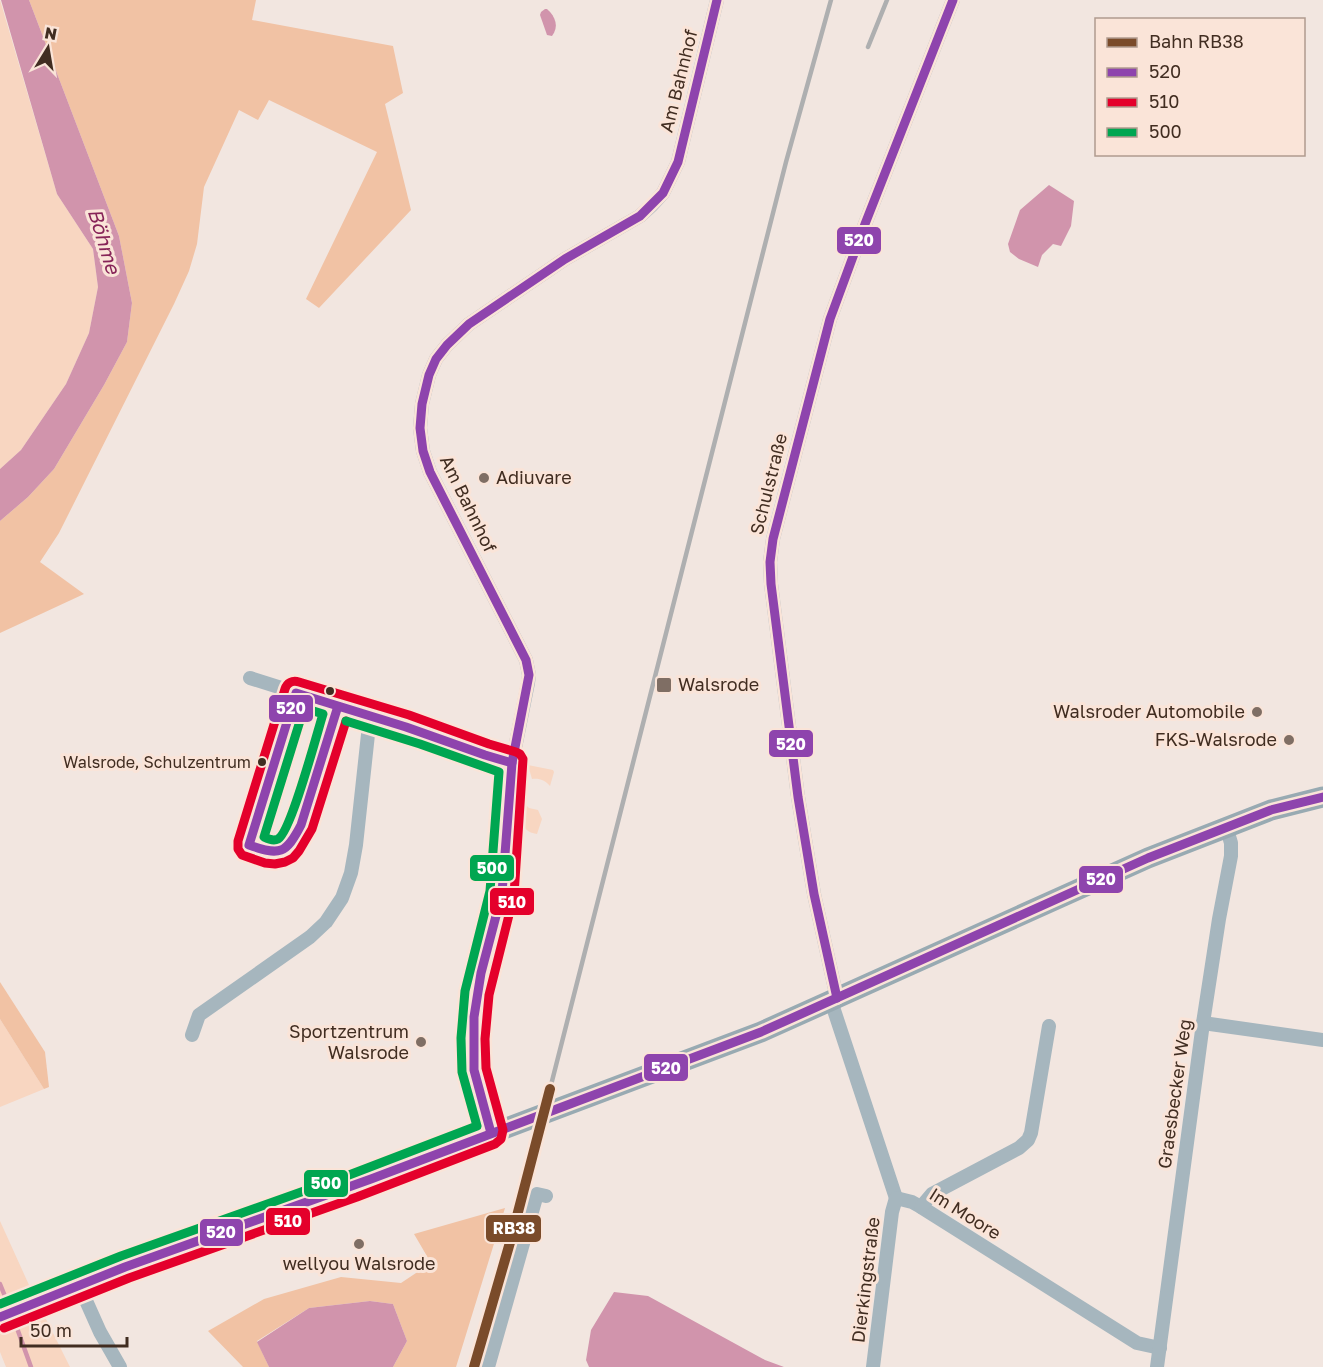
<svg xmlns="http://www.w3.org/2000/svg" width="1323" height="1367" font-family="'Golos Text',sans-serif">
	<rect width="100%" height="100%" fill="#f2e6e0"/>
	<g fill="#f8d6c1">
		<polygon points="0,0 57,194 93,249 98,287 89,333 66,384 21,450 0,469"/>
		<path d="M528,765L553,770L554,772L550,786C545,780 539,778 532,779Z"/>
		<path d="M524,803L529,808L538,810L542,819L537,834C518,831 522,817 524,803Z"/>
		<polygon points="0,1019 44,1089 0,1107"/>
		<polygon points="0,1221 29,1285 70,1367 6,1367 0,1352"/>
	</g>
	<g fill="#f1c2a4">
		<polygon points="29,0 256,0 252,20 393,46 403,93 385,104 411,210 319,308 306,299 377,152 269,100 258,120 239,110 204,187 197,244 189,271 174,304 59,533 40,562 84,594 0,633 0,521 28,497 54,469 104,385 127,342 132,303 119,236"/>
		<polygon points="0,982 45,1052 49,1087 44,1089 0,1019"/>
		<polygon points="505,1208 456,1367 393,1367 407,1341 393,1304 370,1301 309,1308 257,1341 269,1367 243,1367 208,1331 264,1299 341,1277 401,1283 431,1263 414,1234"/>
	</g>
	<g fill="#d194ac">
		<polygon points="1,0 29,0 119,236 132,303 127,342 104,385 54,469 28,497 0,521 0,469 21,450 66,384 89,333 98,287 93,249 57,194"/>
		<path d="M545,9H547C556,17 559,27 552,36L547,35L540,15L541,12Z"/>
		<polygon points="1049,185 1074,201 1071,226 1061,246 1053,244 1042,255 1038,267 1019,259 1010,252 1008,244 1020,210"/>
		<polygon points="614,1292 648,1296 765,1360 784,1367 589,1367 586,1360 591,1330"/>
		<polygon points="370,1301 393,1304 407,1341 393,1367 269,1367 257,1342 309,1308"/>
	</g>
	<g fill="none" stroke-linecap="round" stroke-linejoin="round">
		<g stroke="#d194ac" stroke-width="4.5">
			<polyline points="0,1284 9,1306"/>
			<polyline points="13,1317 31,1367"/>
		</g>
		<g stroke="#a6b6be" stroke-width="14">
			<polyline points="250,678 443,739 487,757 512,763"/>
			<polyline points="837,998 814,894 798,797 771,584 770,562 773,539 830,319 865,224 953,0"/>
			<polyline points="831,1001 896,1198"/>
			<polyline points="1203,1023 1323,1040"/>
			<polyline points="192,1035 199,1015 310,937 326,922 342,898 351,873 356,845 370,716"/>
			<polyline points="491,1133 474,1070 473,1049 474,1017 481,973 502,893 512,763 528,683 529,675 526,660 430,472 423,451 420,428 422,404 429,375 436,359 447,345 469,324 565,259 640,216 652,205 663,193 678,162 717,0"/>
			<polyline points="896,1198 912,1202 921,1207 1137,1343 1160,1348"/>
			<polyline points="921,1207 932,1194 1019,1148 1028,1140 1031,1133 1049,1026"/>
			<polyline points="79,1285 100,1332 120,1367"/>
			<polyline points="488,1367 537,1194 546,1196"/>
			<polyline points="873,1367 892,1212 896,1198"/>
			<polyline points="1157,1367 1203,1023 1219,919 1231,856 1231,843 1226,826"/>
		</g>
		<polyline stroke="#98aab2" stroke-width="21" points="0,1317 125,1267 371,1179 761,1032 1148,858 1271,810 1323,797"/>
		<g stroke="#aeafb0" stroke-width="4.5">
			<polyline points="868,47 887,0"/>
			<polyline points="550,1089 786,162 831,0"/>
		</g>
		<g stroke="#fae4d8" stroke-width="14">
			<g id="bus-1">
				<path d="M338,706L301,825C286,854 280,856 249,845L296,693L406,727L485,755L512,763"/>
				<polyline points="837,998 814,894 798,797 771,584 770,562 773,539 830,319 865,224 953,0"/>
				<polyline points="491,1133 474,1070 474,1017 481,973 502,893 512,763 529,675 526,660 430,472 423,451 420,428 422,404 429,375 436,359 447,345 469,324 565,259 640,216 663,193 678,162 717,0"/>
				<polyline points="0,1317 125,1267 371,1179 761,1032 1148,858 1271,810 1323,797"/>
			</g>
		</g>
		<g stroke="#fae4d8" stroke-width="14">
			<path id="bus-2" d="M4,1328L129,1278L357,1197L495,1144L501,1139L503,1130L486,1068L485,1039L489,995L514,895L523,759L520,754L516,752L489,744L409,715L299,682C292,680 287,683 285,689L238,841V849L242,855L265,863L275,864L285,862L293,858L299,851L312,829L346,721"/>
		</g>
		<g stroke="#fae4d8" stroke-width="14">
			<g id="bus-3">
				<path d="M304,708L323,714C317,733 291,832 278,839C274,841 268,839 264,837Z"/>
				<polyline points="0,1304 121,1256 349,1175 477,1126 462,1072 461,1038 465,991 490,891 499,772 420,744 346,721"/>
			</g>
		</g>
		<use href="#bus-1" stroke="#8e44ad" stroke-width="9"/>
		<use href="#bus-2" stroke="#e4002b" stroke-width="9"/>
		<use href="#bus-3" stroke="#00a651" stroke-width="9"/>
		<g stroke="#fae4d8" stroke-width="15">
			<polyline id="rail-1" points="474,1367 511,1239 550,1089"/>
		</g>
		<use href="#rail-1" stroke="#7a4b2a" stroke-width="10"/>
	</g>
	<g fill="#7f6e64" stroke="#fae4d8" stroke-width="2">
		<circle cx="484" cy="478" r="6"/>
		<rect x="656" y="677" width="16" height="16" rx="3"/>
		<circle cx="1257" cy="712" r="6"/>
		<circle cx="1289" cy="740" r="6"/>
		<circle cx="421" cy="1042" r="6"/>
		<circle cx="359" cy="1244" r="6"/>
	</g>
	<g fill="#412d21" stroke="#fae4d8" stroke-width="2">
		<circle cx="330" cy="691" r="5"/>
		<circle cx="262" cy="762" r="5"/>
	</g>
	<g text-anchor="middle" stroke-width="6" stroke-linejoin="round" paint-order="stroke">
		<g font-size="16" fill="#412d21" stroke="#fae4d8" text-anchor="end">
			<text x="251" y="768">Walsrode, Schulzentrum</text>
		</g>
		<g font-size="18" fill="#412d21" stroke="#fae4d8">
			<text transform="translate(679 81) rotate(-76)" y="6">Am Bahnhof</text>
			<text transform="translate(769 484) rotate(-76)" y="6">Schulstraße</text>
			<text transform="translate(468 504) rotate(64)" y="6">Am Bahnhof</text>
			<text transform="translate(1175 1094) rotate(-82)" y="6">Graesbecker Weg</text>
			<text transform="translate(965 1214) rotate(32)" y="6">Im Moore</text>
			<text transform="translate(866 1280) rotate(-83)" y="6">Dierkingstraße</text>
		</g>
		<g font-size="18" fill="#412d21" stroke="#fae4d8" text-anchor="end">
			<text x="496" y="484" text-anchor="start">Adiuvare</text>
			<text x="678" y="691" text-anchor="start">Walsrode</text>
			<text x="1245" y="718">Walsroder Automobile</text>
			<text x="1277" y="746">FKS-Walsrode</text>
			<text x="409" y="1038">Sportzentrum<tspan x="409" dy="21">Walsrode</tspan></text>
			<text x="359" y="1270" text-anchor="middle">wellyou Walsrode</text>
		</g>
		<g font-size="20" font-style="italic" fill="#872458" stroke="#fae4d8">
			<text transform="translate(104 241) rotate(73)" y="7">Böhme</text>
		</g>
	</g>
	<g stroke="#fae4d8" stroke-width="2">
		<rect x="836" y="226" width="46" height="29" rx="6" fill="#8e44ad"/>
		<rect x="268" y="694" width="46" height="29" rx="6" fill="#8e44ad"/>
		<rect x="768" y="729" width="46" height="29" rx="6" fill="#8e44ad"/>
		<rect x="469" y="854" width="46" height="28" rx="6" fill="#00a651"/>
		<rect x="1078" y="865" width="46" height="29" rx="6" fill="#8e44ad"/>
		<rect x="489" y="887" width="46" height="29" rx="6" fill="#e4002b"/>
		<rect x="643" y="1053" width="46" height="29" rx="6" fill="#8e44ad"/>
		<rect x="303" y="1169" width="46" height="29" rx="6" fill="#00a651"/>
		<rect x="265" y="1207" width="46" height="29" rx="6" fill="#e4002b"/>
		<rect x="485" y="1214" width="57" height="29" rx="6" fill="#7a4b2a"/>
		<rect x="199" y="1218" width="45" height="29" rx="6" fill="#8e44ad"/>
	</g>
	<g font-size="16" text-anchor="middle" font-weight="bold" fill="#fff">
		<text x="859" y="246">520</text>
		<text x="291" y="714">520</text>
		<text x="791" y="750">520</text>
		<text x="492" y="874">500</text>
		<text x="1101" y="885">520</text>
		<text x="512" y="908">510</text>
		<text x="666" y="1074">520</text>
		<text x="326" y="1189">500</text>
		<text x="288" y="1227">510</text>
		<text x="514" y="1234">RB38</text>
		<text x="221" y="1238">520</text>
	</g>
	<rect x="1095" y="18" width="210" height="138" fill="#fae4d8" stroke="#b09b8f" stroke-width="1.5"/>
	<rect x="1107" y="38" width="30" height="9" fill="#7a4b2a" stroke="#b09b8f" stroke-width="1.5"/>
	<text x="1149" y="48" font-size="18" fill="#412d21">Bahn RB38</text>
	<rect x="1107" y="68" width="30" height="9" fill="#8e44ad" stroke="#b09b8f" stroke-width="1.5"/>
	<text x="1149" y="78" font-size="18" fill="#412d21">520</text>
	<rect x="1107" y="98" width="30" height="9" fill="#e4002b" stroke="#b09b8f" stroke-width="1.5"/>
	<text x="1149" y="108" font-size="18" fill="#412d21">510</text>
	<rect x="1107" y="128" width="30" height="9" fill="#00a651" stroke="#b09b8f" stroke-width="1.5"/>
	<text x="1149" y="138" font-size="18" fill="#412d21">500</text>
	<g transform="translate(48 48) rotate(11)" stroke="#fae4d8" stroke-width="4.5" paint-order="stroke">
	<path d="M0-4.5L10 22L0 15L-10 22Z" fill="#412d21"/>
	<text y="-9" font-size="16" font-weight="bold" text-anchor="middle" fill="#412d21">N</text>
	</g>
	<path d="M21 1337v9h106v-9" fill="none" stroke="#412d21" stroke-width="3"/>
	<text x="30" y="1337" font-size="18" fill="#412d21" stroke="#fae4d8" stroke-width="4.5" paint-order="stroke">50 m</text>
</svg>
